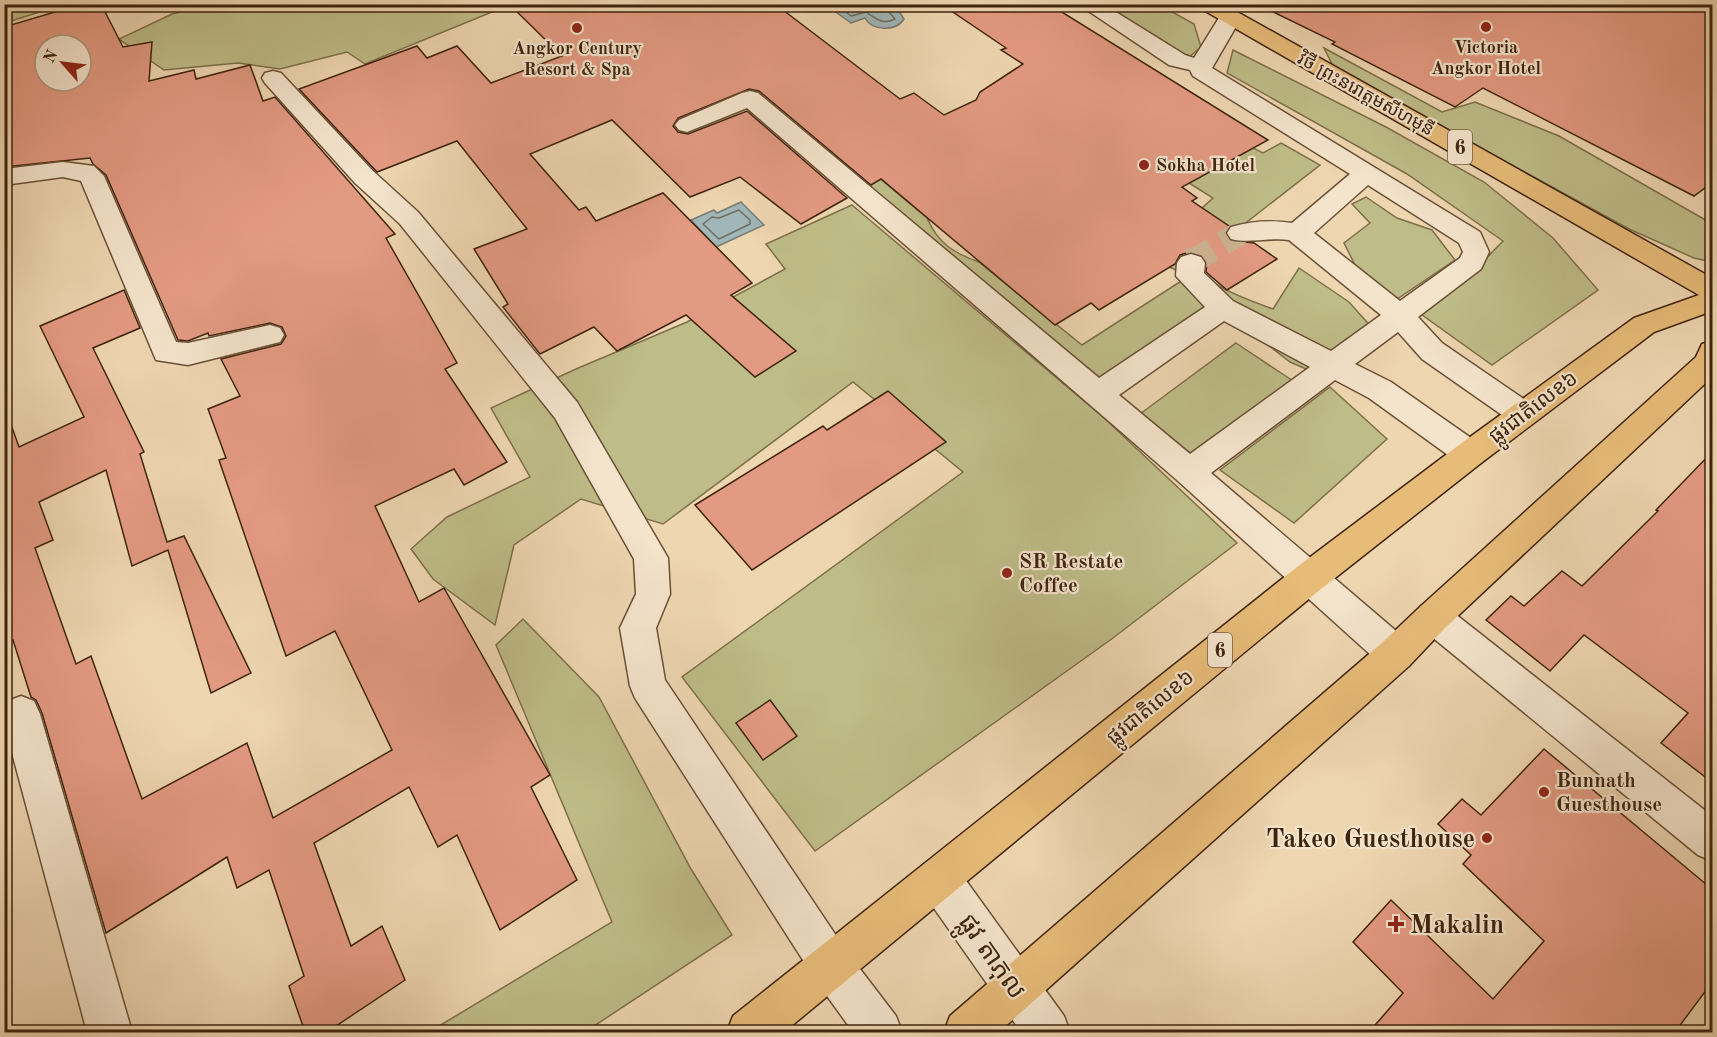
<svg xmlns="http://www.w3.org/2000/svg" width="1717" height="1037" font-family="'Old Standard TT','Noto Sans Khmer',serif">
	<rect width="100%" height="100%" fill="#eed6b1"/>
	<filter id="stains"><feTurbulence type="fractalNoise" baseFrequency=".00333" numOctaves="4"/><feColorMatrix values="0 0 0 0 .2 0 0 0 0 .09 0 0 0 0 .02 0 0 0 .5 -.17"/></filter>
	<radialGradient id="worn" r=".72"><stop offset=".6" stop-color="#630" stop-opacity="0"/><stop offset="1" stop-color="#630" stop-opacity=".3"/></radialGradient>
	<g fill="#bebc88" stroke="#7e704a" stroke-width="1.5">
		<polygon points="5,4 62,4 62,5 5,23"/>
		<polygon points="207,5 509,5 365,64 347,52 280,69 238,63 164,70 119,39 172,14"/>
		<polygon points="1085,5 1140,5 1138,9 1167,9 1194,24 1201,47 1183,62"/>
		<polygon points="1324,48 1442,112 1475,102 1559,136 1709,222 1712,219 1712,262 1694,258 1629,229 1334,68"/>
		<polygon points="1233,50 1386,127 1484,182 1553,238 1598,290 1492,365 1418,312 1467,278 1503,241 1407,174 1227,73"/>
		<path d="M827,134L927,218C938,243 953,253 979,262L1082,345L1189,276L1152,259L1185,248C1198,284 1240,297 1273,309L1299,268L1349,302L1373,329L1315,373L1290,362L1254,334L1217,313L1103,391L808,148Z"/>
		<polygon points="1281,143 1320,165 1243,225 1223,228 1202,208 1213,198 1189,183 1253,148 1263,153"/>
		<polygon points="1366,197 1397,218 1432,230 1455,260 1397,299 1357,269 1344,243 1370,223 1352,204"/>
		<polygon points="852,205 1103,417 1237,543 1113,638 815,851 682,677 963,472 853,382 663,524 581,499 514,545 495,625 433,579 411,549 447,517 530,477 491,408 576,369 687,322 785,269 766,244"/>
		<polygon points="1236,343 1293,381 1191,461 1140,414"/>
		<polygon points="1330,387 1387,439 1294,523 1220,470"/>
		<polygon points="523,619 599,697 691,869 732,935 585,1032 429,1032 612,922 496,645"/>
	</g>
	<g fill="#a0b6b8" stroke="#797c74" stroke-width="1.5">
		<path d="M826,5H901L892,8L899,11L904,19C896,32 872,31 865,18L851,23Z"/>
		<polygon points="741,202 764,225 716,247 691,220 714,210 717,213"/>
	</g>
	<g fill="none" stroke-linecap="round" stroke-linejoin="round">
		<g stroke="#706d62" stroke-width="1.5">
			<path d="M836,4L851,16L866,12C876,19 883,25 895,19L888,11L889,4"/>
			<polygon points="739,210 750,220 750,224 719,239 703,224 712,217 719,218"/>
		</g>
	</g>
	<g fill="#e39a82" stroke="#3f240d" stroke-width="1.5" fill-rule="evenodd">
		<path d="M82,4H101L123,47L152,42L149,81L194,70L196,79L250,65L263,101L275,97L395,234L386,238L457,363L445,369L507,462L464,485L454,469L375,506L419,602L444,588L550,775L531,787L577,880L500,930L457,835L438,847L409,787L314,843L351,946L382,926L405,980L327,1032H305L289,986L304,976L269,870L237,888L227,857L106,933L42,713L36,700L31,697L13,640L4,644V419H9L19,447L84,417L40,326L124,290L140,328L93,348L144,452L140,454L167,542L184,536L251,673L211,693L168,550L132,566L106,470L39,502L53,540L35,548L76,664L91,656L142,799L247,743L273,818L392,750L335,631L286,656L219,460L226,458L208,409L240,396L221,359L281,344L286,336L282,327L270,323L209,336L208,333L188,341L178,340L106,175L93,164L90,158L4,167V27ZM45,45H81V81H45Z"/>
		<polygon points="509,4 775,4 900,99 914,93 944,115 976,100 980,92 1023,64 1001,50 1006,48 941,4 1049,4 1268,140 1182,187 1197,198 1192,201 1229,226 1225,234 1229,240 1254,243 1277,259 1227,290 1206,272 1207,263 1203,256 1190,252 1180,255 1175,264 1099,310 1091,303 1055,325 881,179 871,185 759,91 749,89 678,118 673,126 678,132 688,134 747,111 847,198 801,224 740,177 690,197 612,120 530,154 579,210 586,207 596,221 663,193 752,283 731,295 796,351 755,377 686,315 617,351 594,327 540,354 503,307 508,304 474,249 527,229 457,141 377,172 299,89 417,46 427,58 457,46 491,83 562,56"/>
		<polygon points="1257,4 1713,4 1713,182 1694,196 1483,88 1455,107 1332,44 1335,42"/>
		<polygon points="888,391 946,442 752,570 695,505 823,426 827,430"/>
		<polygon points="1713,451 1713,783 1661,743 1688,713 1584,635 1550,671 1486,620 1511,596 1524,606 1562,571 1582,586 1658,511 1656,510"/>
		<polygon points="770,700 797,736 763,760 736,723"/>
		<polygon points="1544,749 1713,890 1713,981 1675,1032 1369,1032 1403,993 1353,942 1391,900 1493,999 1544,941 1463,864 1471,855 1438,824 1462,799 1481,815"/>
	</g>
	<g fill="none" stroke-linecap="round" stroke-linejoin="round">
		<polyline stroke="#cbb290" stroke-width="24" stroke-dasharray="24 12" stroke-linecap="butt" points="1192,262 1240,233"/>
		<polyline stroke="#cbb290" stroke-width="31" stroke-dasharray="31 15" stroke-linecap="butt" points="1191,263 1195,261"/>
		<g stroke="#6b5036" stroke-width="3">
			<g id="minor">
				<path d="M1078,4H1103L1185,55L1194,58L1222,13L1230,12L1238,13L1241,18L1212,68L1480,232L1489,252L1481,269L1418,317L1442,343L1534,406L1538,414L1534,422L1523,426L1512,422L1422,359L1398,332L1355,364L1391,382L1481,445L1486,454L1481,463L1470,466L1459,463L1369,398L1335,380L1211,473L1409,642L1414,654L1409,666L1396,670L1383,666L1178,481L747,108L687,132L679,130L675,125L679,120L742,93L750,91L758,93L1099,378L1205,307L1176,276L1177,263L1181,257L1191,254L1201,257L1205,263L1204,273L1233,301L1331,351L1381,315L1289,240C1269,237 1250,244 1231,239L1227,233L1231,227C1251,221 1271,220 1292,223L1350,174L1193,76L1190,70L1169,65ZM1368,185L1459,243L1463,252L1460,258L1400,301L1314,233ZM1224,321L1310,367L1190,454L1119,395Z"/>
				<polygon points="273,71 281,73 373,171 418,212 577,402 668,558 670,594 656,628 665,680 847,952 896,1016 902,1032 853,1032 817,982 635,698 630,686 620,628 636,594 634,559 555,418 400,224 355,183 265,83 262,78 265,73"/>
				<polygon points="63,162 94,166 104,176 176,342 188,343 270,325 280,328 284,335 280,342 188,365 156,360 81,181 63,177 4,185 4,169"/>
				<polygon points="1433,601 1445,606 1712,816 1712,861 1698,855 1421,628 1415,617 1421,606"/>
				<polygon points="21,696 34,701 40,714 132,1032 87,1032 4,723 4,709 8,701"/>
				<polygon points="939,858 954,864 1064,1016 1070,1032 1021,1032 924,894 918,879 924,864"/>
			</g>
		</g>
		<g stroke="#3f240d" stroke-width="3">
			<g id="major">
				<polygon points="1197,4 1223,4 1712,278 1712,311 1654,332 1481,463 1321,589 784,1032 727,1032 733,1016 1297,567 1459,445 1634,318 1699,295 1200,8"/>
				<polygon points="1712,341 1712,377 1445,628 1409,666 999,1032 944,1032 950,1016 1383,642 1421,606 1696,357 1702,344"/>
			</g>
		</g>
		<use href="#minor" fill="#f4e4cc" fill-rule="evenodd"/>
		<use href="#major" fill="#e7bb78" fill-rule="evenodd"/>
	</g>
	<g fill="#8f2418" stroke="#f4e4cc" stroke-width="2">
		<circle cx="1486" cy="27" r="6"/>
		<circle cx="577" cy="28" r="6"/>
		<circle cx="1144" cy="165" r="6"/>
		<circle cx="1007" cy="573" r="6"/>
		<circle cx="1544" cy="792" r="6"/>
		<circle cx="1487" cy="838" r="6"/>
		<path d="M1393 915h6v6h6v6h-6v6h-6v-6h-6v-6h6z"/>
	</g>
	<g text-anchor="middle" stroke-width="4.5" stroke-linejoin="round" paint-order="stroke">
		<g font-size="18" font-weight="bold" fill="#3f240d" stroke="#f4e4cc">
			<text x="1486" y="53">Victoria<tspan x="1486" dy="21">Angkor Hotel</tspan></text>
			<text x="577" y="54">Angkor Century<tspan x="577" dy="21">Resort &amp; Spa</tspan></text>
			<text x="1156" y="171" text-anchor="start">Sokha Hotel</text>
		</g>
		<g font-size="18" fill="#3f240d" stroke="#f4e4cc">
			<text transform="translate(1366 94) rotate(29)" y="6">វិថី ព្រះនរោត្ដមសីហមុនី</text>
		</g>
		<g fill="#f4e4cc" stroke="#755e46" stroke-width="1.5">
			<rect x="1448" y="130" width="24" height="34" rx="4.5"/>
			<rect x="1208" y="633" width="24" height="34" rx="4.5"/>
		</g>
		<g font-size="20" font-weight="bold" fill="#3f240d">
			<text x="1460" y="154">6</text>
			<text x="1220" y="657">6</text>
		</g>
		<g font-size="21" fill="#3f240d" stroke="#f4e4cc">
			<text transform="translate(1533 407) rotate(-37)" y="7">ផ្លូវជាតិលេខ៦</text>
			<text transform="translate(1150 707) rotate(-39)" y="7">ផ្លូវជាតិលេខ៦</text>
		</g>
		<g font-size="21" font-weight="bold" fill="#3f240d" stroke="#f4e4cc" text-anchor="start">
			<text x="1019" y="568">SR Restate<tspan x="1019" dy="24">Coffee</tspan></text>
			<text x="1556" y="787">Bunnath<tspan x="1556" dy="24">Guesthouse</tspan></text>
		</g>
		<g font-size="26" font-weight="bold" fill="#3f240d" stroke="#f4e4cc" text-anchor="end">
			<text x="1475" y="847">Takeo Guesthouse</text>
			<text x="1410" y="933" text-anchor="start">Makalin</text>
		</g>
		<g font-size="26" fill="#3f240d" stroke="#f4e4cc">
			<text transform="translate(993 956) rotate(55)" y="9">ផ្លូវ តាភុល</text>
		</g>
	</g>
	<rect width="1717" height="1037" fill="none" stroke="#eed6b1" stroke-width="24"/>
	<rect x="6" y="6" width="1705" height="1025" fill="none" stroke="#3f240d" stroke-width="3"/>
	<rect x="12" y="12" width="1693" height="1013" fill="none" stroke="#3f240d" stroke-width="1.5"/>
	<g transform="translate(63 63) rotate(298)"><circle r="28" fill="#f4e4cc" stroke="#ac9780" stroke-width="1.5"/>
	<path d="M0-4.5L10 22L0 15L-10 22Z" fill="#8f2418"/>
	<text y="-9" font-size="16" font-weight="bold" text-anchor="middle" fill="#3f240d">N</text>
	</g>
	<rect width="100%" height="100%" filter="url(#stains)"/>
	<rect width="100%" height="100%" fill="url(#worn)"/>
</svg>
